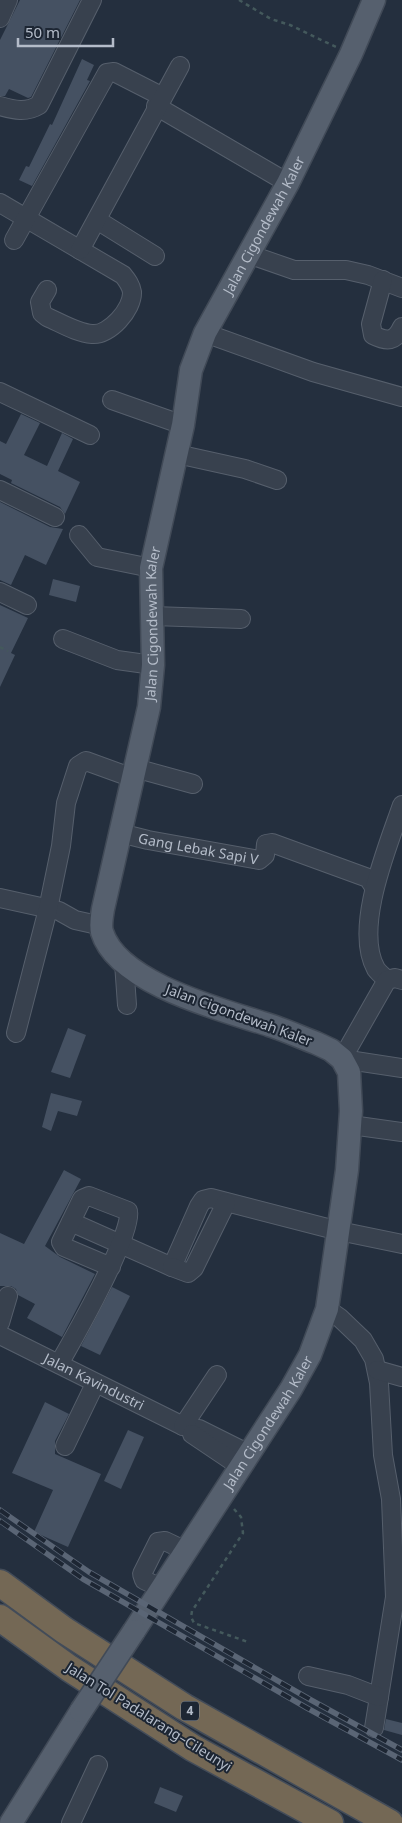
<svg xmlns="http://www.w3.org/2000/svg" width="402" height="1823" font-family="'Noto Sans',sans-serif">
	<rect width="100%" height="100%" fill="#242f3e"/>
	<g fill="#455162">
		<polygon points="20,0 80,0 31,97 28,98 9,89 5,96 0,96 0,40"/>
		<polygon points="82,59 94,65 87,80 90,81 32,186 19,180 26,166 29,167 50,124 52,125"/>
		<polygon points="21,414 40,423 24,455 47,466 62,433 73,439 58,471 80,482 65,514 60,507 11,483 12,480 0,474 0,441 6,444"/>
		<polygon points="0,502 50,527 63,529 46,565 25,555 11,585 0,580"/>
		<polygon points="53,579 80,586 76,602 49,595"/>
		<polygon points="0,605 28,618 11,653 15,655 0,687"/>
		<polygon points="68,1028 86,1035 70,1078 51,1072"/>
		<polygon points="51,1093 82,1101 77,1116 58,1111 51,1131 42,1127"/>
		<polygon points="64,1170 81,1179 45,1246 60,1257 95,1274 62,1337 27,1318 35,1304 18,1295 16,1289 11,1286 0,1286 0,1233 24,1244"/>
		<polygon points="112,1287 130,1296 100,1355 81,1346"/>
		<polygon points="45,1402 69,1414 55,1441 55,1454 101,1474 68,1547 34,1532 53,1490 12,1473"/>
		<polygon points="128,1430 144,1437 121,1489 104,1481"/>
		<polygon points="386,1719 402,1723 402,1735 384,1730"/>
		<polygon points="160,1787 183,1796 176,1812 154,1803"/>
	</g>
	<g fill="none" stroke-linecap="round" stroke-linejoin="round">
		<g stroke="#565f6c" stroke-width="20">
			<g id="minor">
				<polyline points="0,18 8,0"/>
				<path d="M0,106C14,110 26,113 39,105L92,0"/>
				<polyline points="156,106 288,183"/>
				<path d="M0,203L123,275C127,280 131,285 132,292C133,309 109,336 92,334C77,333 61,323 47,317L42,313L40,302L47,290"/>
				<polyline points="97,220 155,256"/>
				<polyline points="14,240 107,73 114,72 161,96"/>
				<polyline points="80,250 180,66"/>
				<polyline points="248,254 294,270 346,270 368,275 402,288"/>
				<path d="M383,280L371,324L373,335C387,342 395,342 402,327"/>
				<polyline points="205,333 313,372 402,397"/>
				<polyline points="0,392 90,435"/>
				<polyline points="112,400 183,425"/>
				<polyline points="177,454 245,469 277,480"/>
				<polyline points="0,490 55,517"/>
				<polyline points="79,535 97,557 151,568"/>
				<polyline points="0,592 27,605"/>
				<polyline points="153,616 241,619"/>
				<polyline points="63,639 117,660 153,665"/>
				<polyline points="135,768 193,784"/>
				<path id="s1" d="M120,833L148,840L259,860L265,855L266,844L272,843L368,878L374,887"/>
				<polyline points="0,898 59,911 75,920 102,926"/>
				<polyline points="124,963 127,1005"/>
				<path d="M387,980C384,977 379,973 376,969C353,928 388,846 402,805"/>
				<polyline points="402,980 395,978 387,980 342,1059 402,1068"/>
				<polyline points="16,1033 48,909 61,846 66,803 78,766 86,761 133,778"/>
				<polyline points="351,1125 402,1132"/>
				<polyline points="71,1222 172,1267 199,1206 203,1200 211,1198 339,1231 402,1244"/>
				<polyline points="172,1267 188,1273 194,1268 226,1203"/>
				<polyline points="327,1309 340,1318 363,1340 374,1359 379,1383 383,1455 391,1499 395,1597 374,1728"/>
				<polyline points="0,1323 8,1296"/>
				<path id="s2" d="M0,1335L183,1426L199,1429L249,1454"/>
				<path d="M59,1364C71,1343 137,1227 128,1211L89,1196L82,1199L61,1242L64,1247L111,1267"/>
				<polyline points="377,1370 402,1377"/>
				<polyline points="183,1426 217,1375"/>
				<polyline points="192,1434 241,1467"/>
				<polyline points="65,1446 95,1384"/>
				<polyline points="161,1588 144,1580 142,1574 158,1542 165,1541 186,1551"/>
				<polyline points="308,1676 348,1685 379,1697"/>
				<polyline points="71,1823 98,1765"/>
			</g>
		</g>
		<g stroke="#414a57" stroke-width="25">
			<g id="major">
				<path id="s3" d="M134,1631L291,1389L310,1355L327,1309L347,1170L351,1111L349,1072L342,1059L331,1050L316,1043C300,1037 285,1030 269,1025C223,1010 118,984 102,932C100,925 102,916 103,909L149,707L153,665L151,568L183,425L191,370L205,333L288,183L351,54L374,0"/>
				<polyline points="11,1823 81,1711"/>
			</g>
		</g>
		<g stroke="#434c59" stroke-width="29">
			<g id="highway">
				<polyline points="0,1583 64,1630 184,1707 390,1823"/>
				<polyline points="0,1618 69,1668 193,1748 330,1823"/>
			</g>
		</g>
		<g stroke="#44595c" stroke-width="2.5" stroke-dasharray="4 4" stroke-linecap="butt">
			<polyline points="239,0 271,19 290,25 336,47"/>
			<polyline points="0,647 8,651"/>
			<polyline points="234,1509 241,1517 243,1533 192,1611 191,1617 194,1623 248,1642"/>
		</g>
		<use href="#minor" stroke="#38414e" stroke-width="18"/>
		<use href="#major" stroke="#56606e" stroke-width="22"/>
		<use href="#highway" stroke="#746855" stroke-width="26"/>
		<g stroke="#5a6575" stroke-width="5.5">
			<g id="rail">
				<polyline points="0,1510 89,1572 311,1700 402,1750"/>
				<polyline points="0,1521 83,1579 307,1708 402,1760"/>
			</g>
		</g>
		<use href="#rail" stroke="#1d2633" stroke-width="4" stroke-dasharray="11" stroke-linecap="butt"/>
		<g stroke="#414a57" stroke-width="25" stroke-linecap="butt">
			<polyline id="major-bridge" points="81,1711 134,1631"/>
		</g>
		<use href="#major-bridge" stroke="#56606e" stroke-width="22"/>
	</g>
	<g text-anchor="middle" stroke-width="4" stroke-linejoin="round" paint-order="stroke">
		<rect fill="#1d2633" stroke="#878f9c" stroke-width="1" x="181" y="1701.5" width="18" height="19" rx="4"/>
		<g font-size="12" font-weight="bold" fill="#b4bcc9">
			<text x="190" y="1715">4</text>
		</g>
		<g font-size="14" fill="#b4bcc9" stroke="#1d2633">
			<text dy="5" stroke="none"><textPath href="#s3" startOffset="1642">Jalan Cigondewah Kaler</textPath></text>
			<text dy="5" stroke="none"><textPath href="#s3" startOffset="1222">Jalan Cigondewah Kaler</textPath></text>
			<text dy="5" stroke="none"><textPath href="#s1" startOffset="80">Gang Lebak Sapi V</textPath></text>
			<text transform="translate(239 1015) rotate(20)" y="5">Jalan Cigondewah Kaler</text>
			<text dy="5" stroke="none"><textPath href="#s2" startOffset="105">Jalan Kavindustri</textPath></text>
			<text dy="5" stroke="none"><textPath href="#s3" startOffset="248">Jalan Cigondewah Kaler</textPath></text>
			<text transform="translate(149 1717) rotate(32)" y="5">Jalan Tol Padalarang–Cileunyi</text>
		</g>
	</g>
	<path d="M18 38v8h95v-8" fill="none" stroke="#b4bcc9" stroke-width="2.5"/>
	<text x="25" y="38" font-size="15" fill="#b4bcc9" stroke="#1d2633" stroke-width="4" paint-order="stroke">50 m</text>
</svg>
